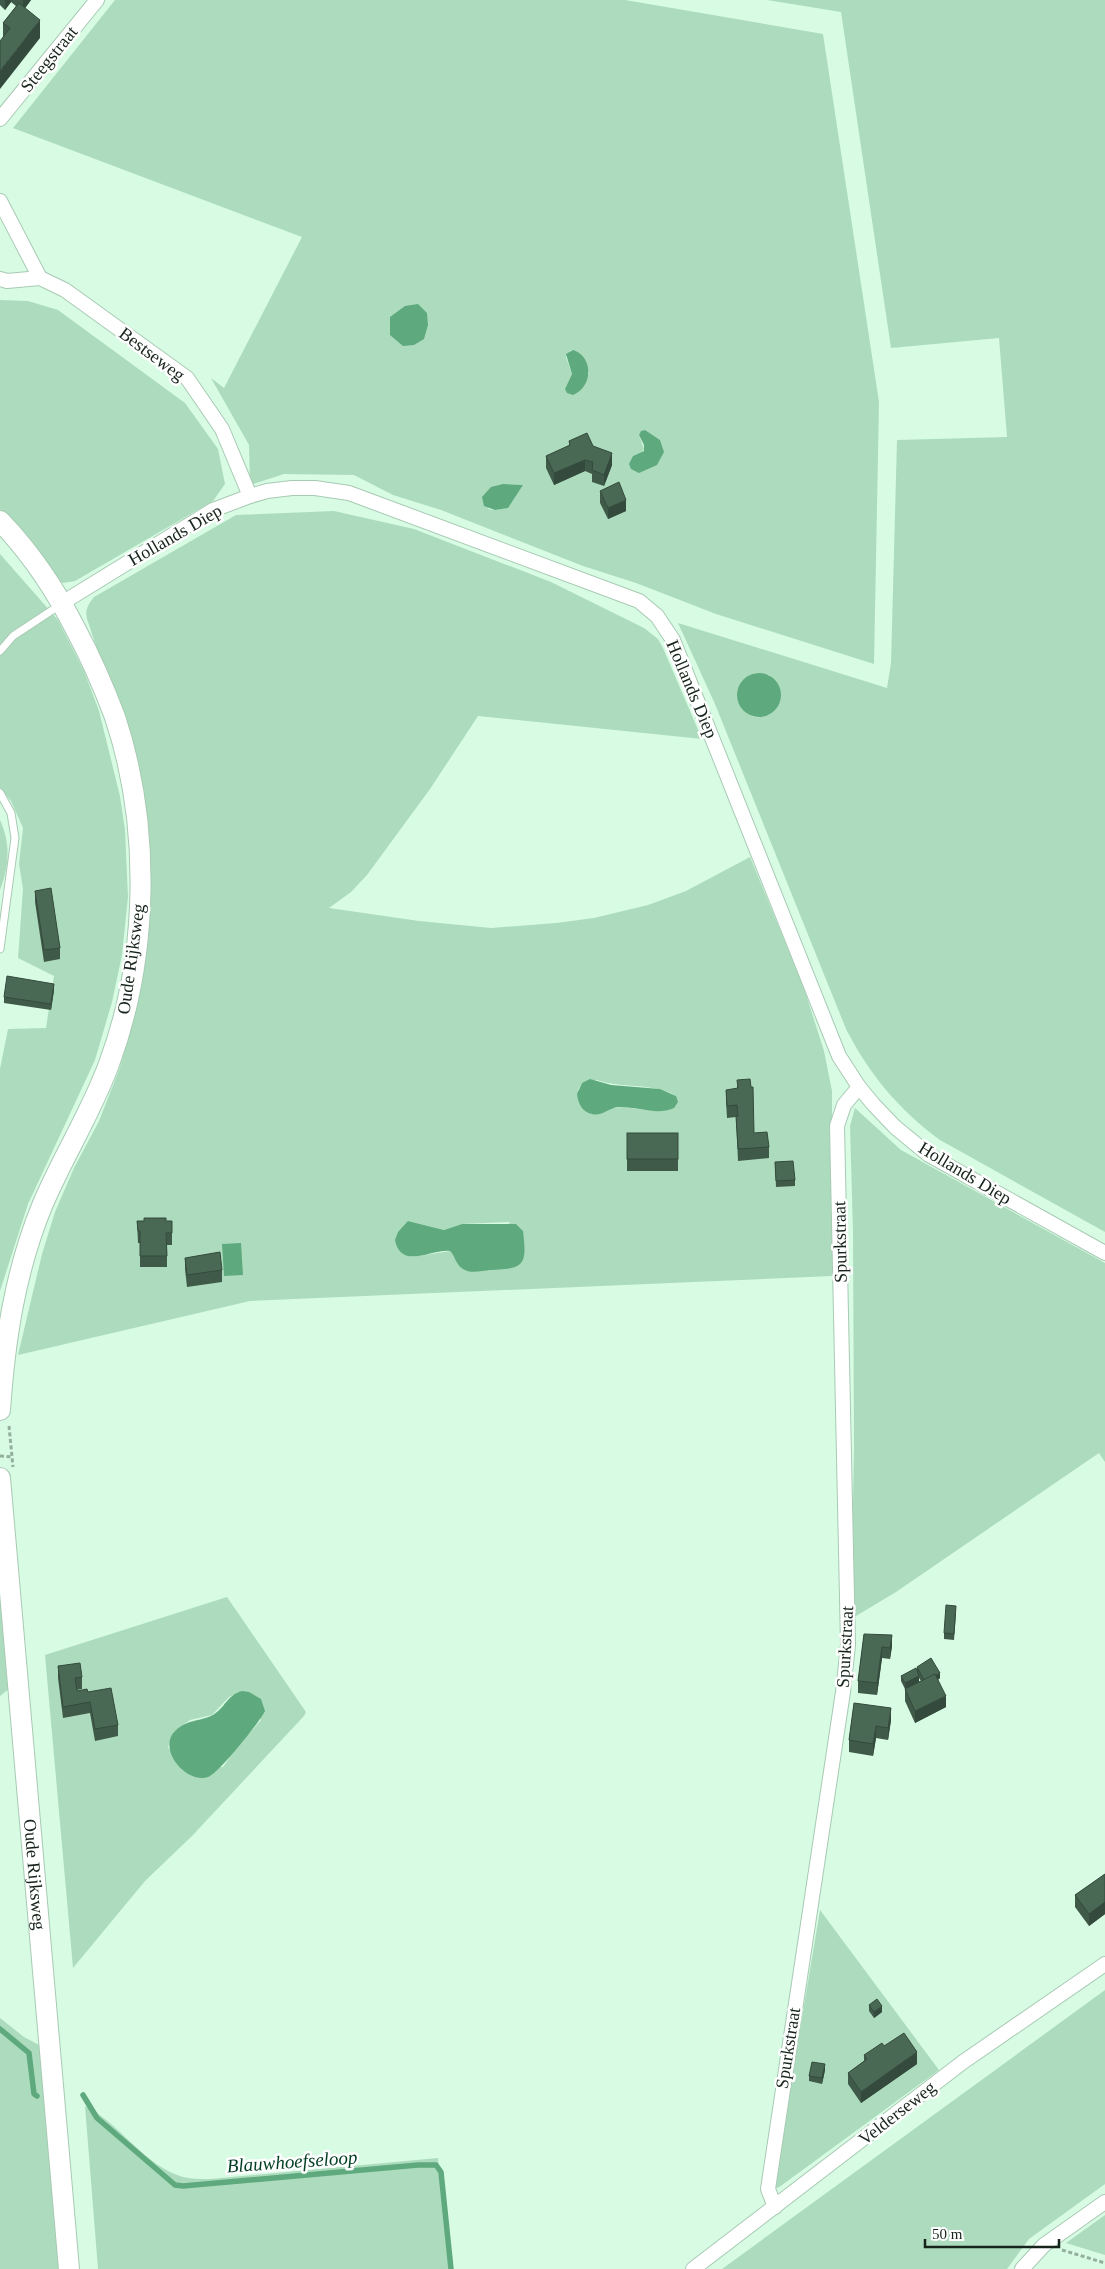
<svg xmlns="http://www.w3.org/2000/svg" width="1105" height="2269" font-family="Georgia,serif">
	<rect width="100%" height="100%" fill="#d8fbe4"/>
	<g fill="#acdcbd" fill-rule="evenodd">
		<path d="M115,0H625L823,34L879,402L874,664L716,614L636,583L583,566L441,510L393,495L354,475L284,474L250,485L249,445L211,378L224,388L302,237L13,128ZM571,350L586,363L589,374L565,389L572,374L566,357ZM644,430L660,440L630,466L633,456L642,452L644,449L639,435ZM503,484L523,485L507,508L495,510L488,509Z"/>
		<path d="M767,0H1105V1232L940,1140C899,1110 869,1074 846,1029L715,704L678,623L887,688L891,663L897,440L1007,437L999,338L891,348L841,12ZM756,673L769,675L774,680V710C752,727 744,711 737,691L744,679Z"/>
		<polygon points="0,300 28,301 58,310 185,403 218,449 225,484 213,501 75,581 63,583 57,580 0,509"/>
		<path d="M334,511L414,529L551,582L644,628L658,639L663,648L702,739L478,716L430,789L367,875L351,892L329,908L419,921L491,928L556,923L594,918L648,905L686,891L750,857L804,988L824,1051L832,1091V1276L250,1301L18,1355L42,1254L55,1212L74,1168L99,1121L119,1070L126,1046L145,948L150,884L149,828L137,767L87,619C85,609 88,605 94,597L236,515ZM597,1080C622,1089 653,1082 676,1096L669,1110L652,1111L624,1107L611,1108L578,1090L582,1083ZM408,1221L444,1230L462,1224L510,1222L471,1271C458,1269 457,1259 450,1251L412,1257L399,1250Z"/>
		<polygon points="0,554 58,620 84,671 99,711 120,796 125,830 128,897 122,955 112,1002 95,1060 28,1204 0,1291 0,1069 8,1029 46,1028 54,976 18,958 23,889 19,864 23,828 11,801 0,788"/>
		<path d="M0,820C11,844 9,866 0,890Z"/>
		<polygon points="855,1108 901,1150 1105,1263 1105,1462 1099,1453 896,1592 851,1619 854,1447 853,1232 850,1126"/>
		<polygon points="0,1583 10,1688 0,1696"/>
		<path d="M227,1597L306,1712L304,1716L192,1836L145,1881L73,1968L45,1655ZM242,1691L261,1720L237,1747L223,1767L183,1770L168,1747L174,1732L183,1725L190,1720L212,1715L229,1697Z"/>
		<polygon points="820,1910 939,2070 778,2188 775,2187 776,2173"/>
		<polygon points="1105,1990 1105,2184 1029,2239 1007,2269 722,2269"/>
		<polygon points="0,2018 24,2037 43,2047 63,2269 0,2269"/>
		<path d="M85,2106C120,2123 144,2166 183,2177C192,2179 201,2179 210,2179L438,2158L449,2269H98Z"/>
		<polygon points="1105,2215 1105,2255 1066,2243"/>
	</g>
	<g fill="#5ea97d">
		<polygon points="418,304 427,313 428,325 424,339 414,345 403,346 390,335 390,317 405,306"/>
		<path d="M573,350C594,357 593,387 573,395L567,393L565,389L572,374L566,354Z"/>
		<polygon points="645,430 660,440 664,452 657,465 639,473 631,469 629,464 633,456 644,451 644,445 639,435 641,431"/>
		<polygon points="503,484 523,485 508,508 495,510 484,506 482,497 491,487"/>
		<circle cx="759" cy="695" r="22"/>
		<path d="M590,1079L611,1085L660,1089L676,1096L678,1102L674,1108C656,1116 637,1106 618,1107C609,1108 601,1117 592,1114C582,1112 578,1103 577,1094L582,1083Z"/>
		<path d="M408,1221L444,1230L462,1224H516L523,1231C527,1265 525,1269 490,1270C482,1271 470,1274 463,1269C456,1265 455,1256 450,1251C433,1248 401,1271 395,1240L398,1232Z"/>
		<polygon points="241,1243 243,1275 224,1276 222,1244"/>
		<path d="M242,1691L249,1692L261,1699L265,1711C259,1723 218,1774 208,1777C186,1784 157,1749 175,1731C187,1719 199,1722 213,1715C225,1708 227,1695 242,1691Z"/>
	</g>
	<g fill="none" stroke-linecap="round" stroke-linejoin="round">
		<g stroke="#5ea97d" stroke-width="5.5">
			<polyline points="0,2029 29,2053 34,2094 37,2096"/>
			<polyline points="83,2095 97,2118 175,2185 183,2186 418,2165 436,2165 441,2172 451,2269"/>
		</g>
		<g stroke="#a8cab4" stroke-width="9">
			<g id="lane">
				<polyline points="0,651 13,636 60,605"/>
				<polyline points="0,793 11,813 15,838 0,949"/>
			</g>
		</g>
		<g stroke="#a8cab4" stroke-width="16">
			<g id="street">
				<polyline points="0,119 97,0"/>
				<polyline points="0,201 40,278"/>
				<polyline points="0,279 7,281 40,278 65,290 187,378 222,429 250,496"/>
				<polyline points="62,603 213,510 250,496 267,491 292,488 315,488 349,493 639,601 657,616 673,640 839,1056 859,1087 874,1105 895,1127 929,1155 1105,1253"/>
				<polyline points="775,2207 768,2189 843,1692 848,1645 837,1126 844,1105 859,1087"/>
				<polyline points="693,2269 963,2062 1105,1964"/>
				<polyline points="1022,2269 1044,2245 1105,2202"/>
			</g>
		</g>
		<g stroke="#a8cab4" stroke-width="22">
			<g id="secondary">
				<path d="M0,521C31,553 56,591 76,630C91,658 104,688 115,717C151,826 149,956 109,1064C91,1113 62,1158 42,1206C15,1272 5,1339 0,1410"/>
				<path id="s1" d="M0,1478L69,2269"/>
			</g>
		</g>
		<g stroke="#94af9d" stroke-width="3" stroke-dasharray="4 2.5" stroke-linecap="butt">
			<polyline points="9,1426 13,1467"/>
			<polyline points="0,1456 13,1457"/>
			<polyline points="1062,2250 1105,2263"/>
		</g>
		<use href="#lane" stroke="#fff" stroke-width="7"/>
		<use href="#street" stroke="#fff" stroke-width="14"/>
		<use href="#secondary" stroke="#fff" stroke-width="20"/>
	</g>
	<g fill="#405a49">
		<polygon points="0,0 31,0 25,8 40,38 3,37 3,23 16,6 11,2 5,10 0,5"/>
		<polygon points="569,441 593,446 612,465 604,486 592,482 592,474 585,471 554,485 546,468 546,456 569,446"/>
		<polygon points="600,491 626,511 608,519 600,503"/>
		<polygon points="35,891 60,948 60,959 44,962 35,902"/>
		<polygon points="54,990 51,1010 4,1003 4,997"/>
		<polygon points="737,1080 754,1133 769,1147 769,1158 738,1161 736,1117 727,1118 726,1101 726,1090 737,1089"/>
		<rect x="627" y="1133" width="51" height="38"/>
		<polygon points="775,1162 795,1180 795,1186 776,1187"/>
		<polygon points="137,1221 172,1221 172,1245 167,1245 167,1267 140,1267 140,1243 138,1243"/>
		<polygon points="185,1258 222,1270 222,1282 187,1287 185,1269"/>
		<polygon points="956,1612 954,1640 944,1639 944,1633"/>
		<polygon points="864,1634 892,1646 890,1659 882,1658 877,1695 858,1693 858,1681"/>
		<polygon points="58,1666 82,1677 82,1689 76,1690 77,1691 88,1692 118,1725 118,1736 95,1741 90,1713 63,1718 58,1678"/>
		<polygon points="917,1667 940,1678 938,1680 946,1707 915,1723 905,1701 905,1689 921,1681 919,1678 919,1682 905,1689 901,1681 901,1676 917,1670"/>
		<polygon points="854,1703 891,1720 888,1740 876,1738 873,1756 849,1752 849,1740"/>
		<polygon points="1105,1874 1105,1914 1089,1926 1075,1907 1075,1895"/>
		<polygon points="869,2005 882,2012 874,2018 869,2011"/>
		<polygon points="884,2046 917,2064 861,2103 848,2084 848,2073 864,2061 864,2055"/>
		<polygon points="825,2070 822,2084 809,2081 809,2076"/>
	</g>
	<g fill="#344a3c">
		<polygon points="5,0 11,0 11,2 5,10"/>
		<polygon points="23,0 31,0 23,11"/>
		<polygon points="40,20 40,38 0,89 0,71"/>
		<polygon points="612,453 612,465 604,486 604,475"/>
		<polygon points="585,460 585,471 554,485 554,473"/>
		<polygon points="626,500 626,511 608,519 608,508"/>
		<polygon points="54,984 54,990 51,1010 51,1004"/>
		<polygon points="892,1635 892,1646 890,1659 890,1648"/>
		<polygon points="882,1647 882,1658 877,1695 877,1683"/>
		<polygon points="940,1673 940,1678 925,1687 925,1681"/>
		<polygon points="919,1676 919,1682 905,1689 905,1683"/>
		<polygon points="946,1696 946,1707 915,1723 915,1711"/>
		<polygon points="891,1708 891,1720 888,1740 888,1728"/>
		<polygon points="876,1726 876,1738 873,1756 873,1744"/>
		<polygon points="1105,1902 1105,1914 1089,1926 1089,1914"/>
		<polygon points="882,2006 882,2012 874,2018 874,2012"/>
		<polygon points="917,2052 917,2064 861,2103 861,2092"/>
		<polygon points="825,2064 825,2070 822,2084 822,2078"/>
	</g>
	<g fill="#4a6955" stroke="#344a3c">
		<polygon points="19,3 40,20 0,71 0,41 10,28 3,23"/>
		<polygon points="587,433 593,446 612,453 604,475 592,470 593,462 585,460 554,473 546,456 570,445 569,441"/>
		<polygon points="619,482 626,500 608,508 600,491"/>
		<polygon points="51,888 60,948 44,950 35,891"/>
		<polygon points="7,976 54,984 51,1004 4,997"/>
		<polygon points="750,1079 751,1087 753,1087 754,1133 767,1132 769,1147 738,1149 736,1116 738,1116 737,1105 727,1106 726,1090 738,1088 737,1080"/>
		<rect x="627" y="1133" width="51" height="26"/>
		<polygon points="793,1161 795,1180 776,1181 775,1162"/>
		<polygon points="144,1218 166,1218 166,1221 172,1221 172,1233 166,1233 167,1256 140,1256 140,1231 138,1231 137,1221 144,1221"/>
		<polygon points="220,1252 222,1270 187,1275 185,1258"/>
		<polygon points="946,1605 956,1606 954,1634 944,1633"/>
		<polygon points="864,1634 892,1635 890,1648 882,1647 877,1683 858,1681"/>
		<polygon points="931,1658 940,1673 924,1680 917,1667"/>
		<polygon points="80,1663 82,1677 75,1678 77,1691 87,1689 88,1692 111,1688 118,1725 95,1729 90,1702 63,1707 58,1666"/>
		<polygon points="916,1668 919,1676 905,1683 901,1676"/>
		<polygon points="935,1674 946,1696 915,1711 905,1689"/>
		<polygon points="854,1703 891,1708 888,1728 876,1726 873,1744 849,1740"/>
		<polygon points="1105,1874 1105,1902 1089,1914 1075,1895"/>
		<polygon points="877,1999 882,2006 874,2012 869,2005"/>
		<polygon points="904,2033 917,2052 861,2092 848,2073 867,2059 864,2055 882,2043 884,2046"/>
		<polygon points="812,2062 825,2064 822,2078 809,2076"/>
	</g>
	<g text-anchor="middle" stroke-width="5" stroke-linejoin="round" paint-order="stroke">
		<g font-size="18" fill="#17241c" stroke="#fefefe">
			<text transform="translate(49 59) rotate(-51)" y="6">Steegstraat</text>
			<text transform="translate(152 354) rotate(37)" y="6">Bestseweg</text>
			<text transform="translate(175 535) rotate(-30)" y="6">Hollands Diep</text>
			<text transform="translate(692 689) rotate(67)" y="6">Hollands Diep</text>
			<text transform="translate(131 959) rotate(-82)" y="6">Oude Rijksweg</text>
			<text transform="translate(965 1173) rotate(31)" y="6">Hollands Diep</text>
			<text transform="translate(840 1242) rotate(-91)" y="6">Spurkstraat</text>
			<text transform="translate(845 1647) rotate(-87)" y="6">Spurkstraat</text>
			<text dy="6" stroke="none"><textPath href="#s1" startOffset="398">Oude Rijksweg</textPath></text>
			<text transform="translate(788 2048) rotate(-81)" y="6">Spurkstraat</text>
			<text transform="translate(897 2113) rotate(-38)" y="6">Velderseweg</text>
		</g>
		<g font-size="19" font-style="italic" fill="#003e22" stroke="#fefefe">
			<text transform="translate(292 2161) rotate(-4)" y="7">Blauwhoefseloop</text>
		</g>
	</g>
	<path d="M925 2239v8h134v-8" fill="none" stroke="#17241c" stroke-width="2.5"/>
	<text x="932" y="2239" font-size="15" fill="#17241c" stroke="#fefefe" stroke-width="4" paint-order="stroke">50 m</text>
</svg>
